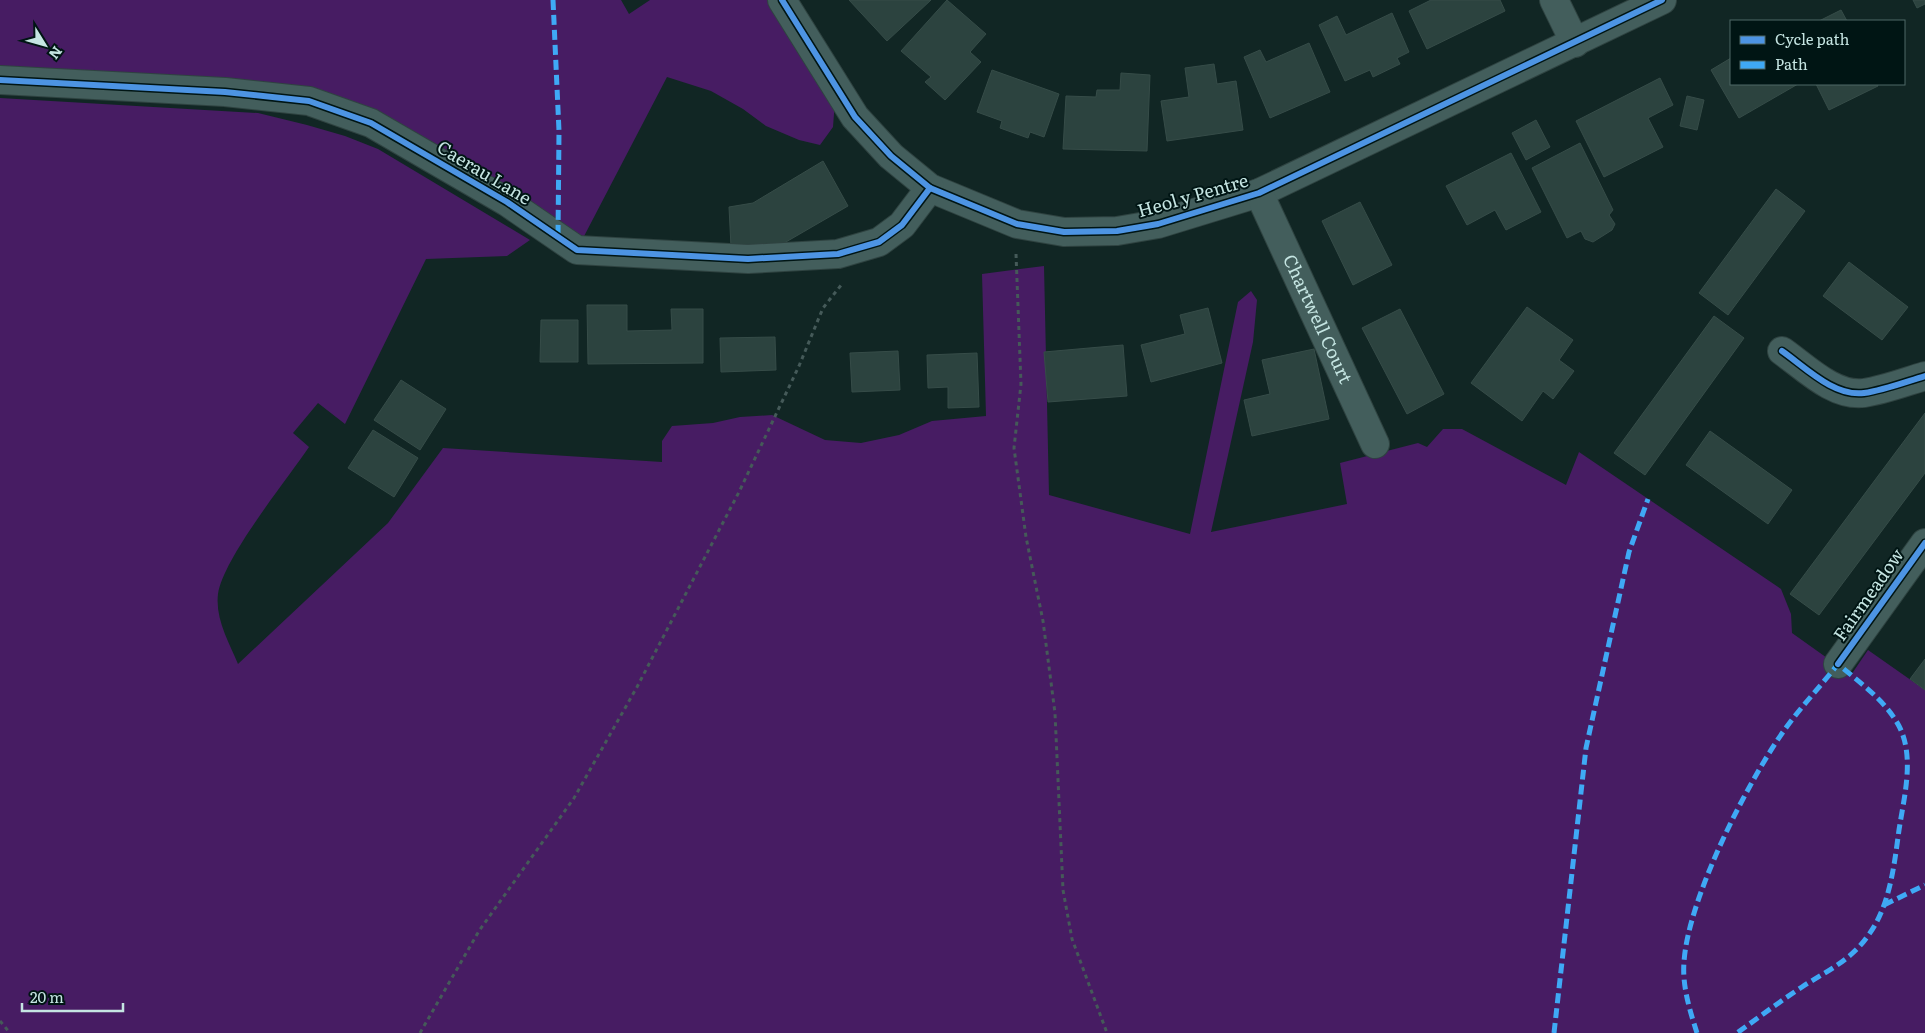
<svg xmlns="http://www.w3.org/2000/svg" width="1925" height="1033" font-family="Literata,serif">
	<rect width="100%" height="100%" fill="#112624"/>
	<g fill="#471c63">
		<polygon points="0,0 621,0 629,14 650,0 782,0 836,87 833,127 820,145 799,140 766,126 743,109 711,91 667,77 581,242 390,124 0,68"/>
		<path d="M0,98L258,113L307,125L345,136L378,149L530,240L507,256L426,259L345,424L318,403L293,433L309,447C286,481 224,557 218,594C215,619 229,642 238,664L388,523L443,448L662,462V441L672,426L713,423L740,417L772,415L825,440L861,443L899,435L932,421L986,416L982,274L1044,266L1049,495L1190,534L1238,302L1251,291L1257,300L1253,342L1211,532L1347,504L1340,463L1418,443L1427,447L1443,429H1462L1566,485L1579,452L1781,589L1791,614L1792,633L1851,675L1868,650L1925,690V1033H0Z"/>
	</g>
	<g fill="#2c433f" stroke="#364c48">
		<polygon points="849,0 931,0 887,41"/>
		<polygon points="947,0 986,34 970,52 981,62 945,100 925,82 931,77 901,51"/>
		<polygon points="1431,0 1500,0 1505,11 1427,49 1409,11"/>
		<polygon points="1913,0 1925,0 1925,4 1917,8"/>
		<polygon points="1841,10 1847,21 1819,21"/>
		<polygon points="1392,13 1409,52 1397,58 1400,64 1373,77 1370,70 1345,81 1319,25 1337,16 1346,35"/>
		<polygon points="1309,43 1330,92 1270,118 1244,57 1260,50 1266,62"/>
		<polygon points="1731,58 1731,84 1798,84 1739,118 1711,70"/>
		<polygon points="1214,64 1217,84 1236,81 1243,130 1167,141 1161,101 1189,97 1185,68"/>
		<polygon points="992,70 1059,94 1044,137 1030,132 1028,138 1000,128 1002,121 977,112"/>
		<polygon points="1121,73 1150,75 1147,151 1063,149 1066,96 1096,97 1097,90 1120,90"/>
		<polygon points="1660,78 1673,105 1648,118 1663,147 1604,177 1576,121"/>
		<polygon points="1816,84 1877,84 1878,86 1829,110"/>
		<polygon points="1687,96 1704,100 1697,130 1680,126"/>
		<polygon points="1536,120 1550,147 1526,160 1512,133"/>
		<polygon points="1580,143 1613,210 1609,215 1615,224 1612,230 1593,242 1585,239 1581,231 1567,238 1532,168"/>
		<polygon points="1511,153 1541,212 1506,230 1495,210 1467,225 1446,186"/>
		<polygon points="823,161 848,206 779,246 731,247 729,207 753,203"/>
		<polygon points="1776,189 1805,211 1728,315 1699,293"/>
		<polygon points="1360,202 1392,265 1353,285 1322,221"/>
		<polygon points="1849,262 1908,307 1882,340 1823,296"/>
		<polygon points="587,305 627,305 627,331 672,330 671,309 703,309 703,363 588,364"/>
		<polygon points="1527,307 1573,340 1559,360 1574,371 1553,399 1543,391 1522,421 1471,383"/>
		<polygon points="1208,308 1222,363 1151,382 1141,345 1185,334 1180,315"/>
		<polygon points="1400,309 1444,394 1407,414 1362,328"/>
		<polygon points="1714,316 1744,338 1645,475 1614,453"/>
		<polygon points="541,320 578,320 578,362 540,362"/>
		<polygon points="775,337 776,370 721,372 720,338"/>
		<polygon points="1123,345 1127,396 1048,402 1044,352"/>
		<polygon points="1314,349 1329,419 1252,436 1244,400 1270,394 1262,360"/>
		<polygon points="898,351 900,390 852,392 850,353"/>
		<polygon points="977,353 979,407 948,408 948,387 928,388 927,355"/>
		<polygon points="401,380 446,409 420,450 374,420"/>
		<polygon points="1925,413 1925,473 1819,615 1790,594"/>
		<polygon points="373,430 418,458 394,497 348,468"/>
		<polygon points="1710,431 1792,490 1768,524 1686,465"/>
		<polygon points="1925,659 1925,690 1910,679"/>
	</g>
	<g fill="none" stroke-linecap="round" stroke-linejoin="round">
		<g stroke="#2f4341" stroke-width="30">
			<g id="minor">
				<polyline points="782,0 855,117 891,156 930,188 1017,224 1064,232 1117,231 1158,224 1259,193 1662,0"/>
				<polyline points="1554,0 1575,43"/>
				<polyline points="0,80 225,92 309,101 371,123 507,202 577,250 748,259 838,254 879,242 902,225 930,188"/>
				<path id="s1" d="M1259,193L1375,444"/>
				<path d="M1782,351C1805,367 1834,397 1864,393C1884,390 1905,382 1925,376"/>
				<polyline points="1838,664 1925,543"/>
			</g>
		</g>
		<g stroke="#455a59" stroke-width="3" stroke-dasharray="4 4" stroke-linecap="butt">
			<polyline points="1016,254 1021,384 1014,448 1026,537 1043,621 1055,713 1063,890 1072,939 1107,1033"/>
			<polyline points="0,1021 10,1033"/>
			<polyline points="420,1033 479,931 574,798 637,687 739,492 799,366 823,308 842,284"/>
		</g>
		<use href="#minor" stroke="#435e5c" stroke-width="28"/>
		<g stroke="#3fa9f5" stroke-width="5" stroke-dasharray="10 5" stroke-linecap="butt">
			<polyline points="553,0 559,131 558,237"/>
			<polyline points="1884,905 1925,885"/>
			<polyline points="1554,1033 1586,748 1629,552 1648,499"/>
			<path d="M1697,1033C1690,1011 1682,986 1684,962C1688,899 1746,785 1783,732C1799,709 1820,687 1838,664C1860,683 1885,700 1899,726C1915,757 1904,797 1899,830C1894,866 1890,907 1867,937C1850,961 1825,972 1802,987C1779,1002 1758,1018 1737,1033"/>
		</g>
		<g stroke="#001514" stroke-width="9">
			<g id="cycleway">
				<polyline points="782,0 855,117 891,156 930,188 1017,224 1064,232 1117,231 1158,224 1259,193 1662,0"/>
				<polyline points="0,80 225,92 309,101 371,123 507,202 577,250 748,259 838,254 879,242 902,225 930,188"/>
				<path d="M1782,351C1805,367 1834,397 1864,393C1884,390 1905,382 1925,376"/>
				<polyline points="1838,664 1925,543"/>
			</g>
		</g>
		<use href="#cycleway" stroke="#4d94e3" stroke-width="6"/>
	</g>
	<g text-anchor="middle" stroke-width="4" stroke-linejoin="round" paint-order="stroke">
		<g font-size="18" fill="#c5e5e2" stroke="#001514">
			<text transform="translate(484 173) rotate(31)" y="6">Caerau Lane</text>
			<text transform="translate(1193 196) rotate(-16)" y="6">Heol y Pentre</text>
			<text dy="6" stroke="none"><textPath href="#s1" startOffset="139">Chartwell Court</textPath></text>
			<text transform="translate(1869 595) rotate(-55)" y="6">Fairmeadow</text>
		</g>
	</g>
	<rect x="1730" y="20" width="175" height="65" fill="#001514" stroke="#4f6866"/>
	<rect x="1740" y="36" width="25" height="8" fill="#4d94e3" stroke="#4f6866"/>
	<text x="1775" y="45" font-size="15" fill="#c5e5e2">Cycle path</text>
	<rect x="1740" y="61" width="25" height="8" fill="#3fa9f5" stroke="#4f6866"/>
	<text x="1775" y="70" font-size="15" fill="#c5e5e2">Path</text>
	<g transform="translate(45 45) rotate(127)" stroke="#001514" stroke-width="4" paint-order="stroke">
	<path d="M0-4L9 19L0 12L-9 19Z" fill="#c5e5e2"/>
	<text y="-8" font-size="14" font-weight="bold" text-anchor="middle" fill="#c5e5e2">N</text>
	</g>
	<path d="M22 1003v8h101v-8" fill="none" stroke="#c5e5e2" stroke-width="2.5"/>
	<text x="30" y="1003" font-size="15" fill="#c5e5e2" stroke="#001514" stroke-width="4" paint-order="stroke">20 m</text>
</svg>
